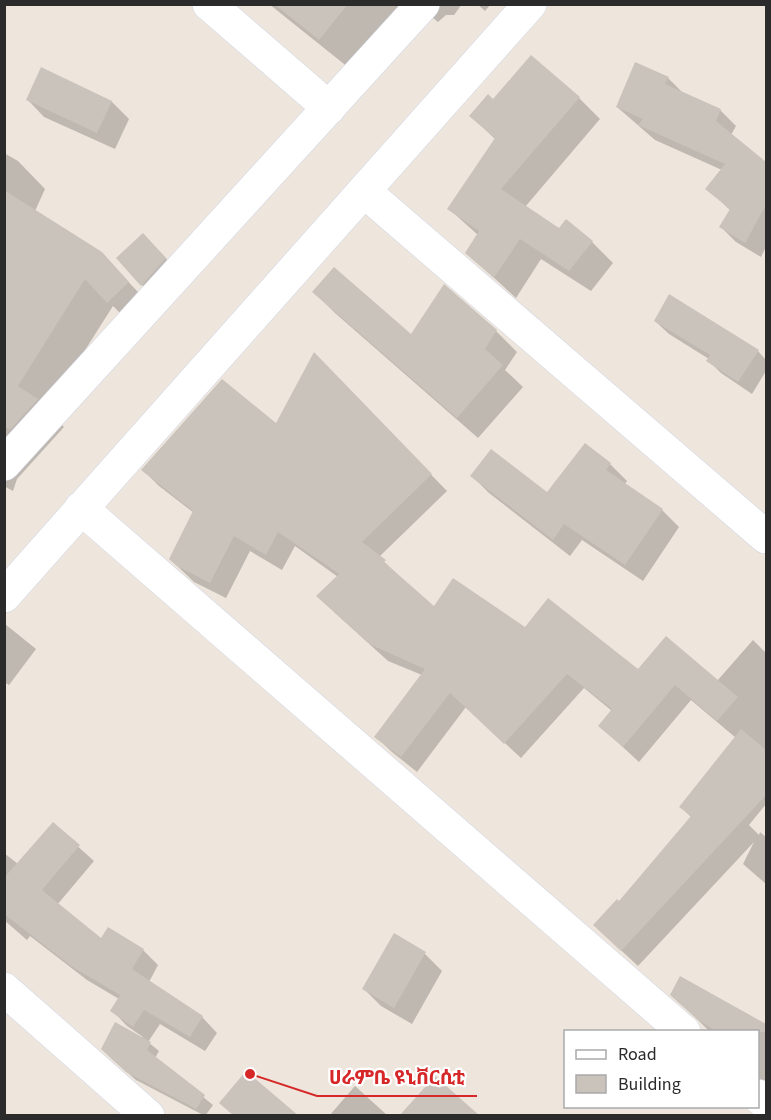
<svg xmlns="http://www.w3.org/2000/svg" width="771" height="1120" font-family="'Source Sans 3','Noto Sans Ethiopic',sans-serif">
	<rect width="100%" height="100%" fill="#eee6dc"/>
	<g fill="#0003">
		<polygon points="269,4 400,4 349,68"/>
		<polygon points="416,4 462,4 454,15 446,15 438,22"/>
		<polygon points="477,4 491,4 485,11"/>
		<polygon points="42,69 112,102 129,119 115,149 44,117 27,99"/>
		<polygon points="668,78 684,94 720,110 736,126 731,135 766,163 766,247 761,257 736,242 721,227 731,211 707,188 722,170 655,140 617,107"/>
		<polygon points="579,98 600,119 525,207 560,230 592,242 613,263 591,291 541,259 516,298 467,253 478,235 449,209 496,140 471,116 493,101"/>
		<polygon points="4,153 18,161 45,189 35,211 101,253 155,310 136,329 113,306 47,410 64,427 17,479 13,491 4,486"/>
		<polygon points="160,252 182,276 159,302 142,285"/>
		<polygon points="314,292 411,337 496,331 517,352 505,370 523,387 478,438 335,313"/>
		<polygon points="655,321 758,351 766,360 766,371 752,394 721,373 708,360 709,359 669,334"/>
		<polygon points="314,355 447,491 379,557 434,609 526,629 639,672 717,681 753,640 766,653 766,804 749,825 759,835 760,832 766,837 766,884 743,864 754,842 638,966 611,941 619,903 691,817 681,807 736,738 691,700 639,762 600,726 612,711 584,688 521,758 466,707 417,772 392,752 376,737 422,675 388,661 334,612 338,577 295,546 282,570 250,551 226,598 194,582 170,559 194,513 159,486 143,470 277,426"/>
		<polygon points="610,464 627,481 624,485 662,510 679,527 643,581 582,540 570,556 489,493 472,476 548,494"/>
		<polygon points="5,624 36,649 9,685 4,682"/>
		<polygon points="53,824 94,861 57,905 102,940 143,950 158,965 149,982 202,1017 217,1033 205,1051 160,1024 148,1042 159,1051 155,1058 213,1105 205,1116 136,1080 111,1058 143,1037 127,1026 112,1010 119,999 87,980 30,936 27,940 4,920 4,853 18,864"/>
		<polygon points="395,935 425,954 442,971 412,1024 381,1006 364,989"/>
		<polygon points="680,978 766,1026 766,1090 758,1083 758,1032 710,1032 673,995"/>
		<polygon points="355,1086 388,1116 329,1116"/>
	</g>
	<g fill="#c9c3bc">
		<polygon points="274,4 348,4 319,40"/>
		<polygon points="531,55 580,97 501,189 559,228 566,219 593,241 569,271 520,239 494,278 465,253 479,231 447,209 495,138 469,116 488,94 493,99"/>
		<polygon points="635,62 669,77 665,84 721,109 716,121 766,162 766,205 745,243 719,227 730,209 705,189 725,164 638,125 643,119 616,107"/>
		<polygon points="41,67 112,101 97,133 26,100"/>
		<polygon points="4,190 102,252 129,282 107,303 85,279 18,386 38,399 10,430 4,426"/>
		<polygon points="143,233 166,258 141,286 116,258"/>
		<polygon points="334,267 411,334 444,284 497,330 485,349 503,365 457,418 312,292"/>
		<polygon points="669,294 759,350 738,382 706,361 710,355 654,321"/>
		<polygon points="314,352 432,474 362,542 386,560 384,562 434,606 453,578 525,627 548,598 638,669 666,636 738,697 717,721 675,685 623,747 598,726 612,709 567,674 504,744 450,693 401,757 374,737 425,669 371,645 316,596 339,574 278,532 266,555 234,536 210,583 177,566 169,559 193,511 141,470 222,379 276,423"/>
		<polygon points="585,443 611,463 606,470 663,509 625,565 564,524 553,540 470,476 491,449 547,492"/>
		<polygon points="741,729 766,750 766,795 621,951 593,925 617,899 619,901 691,816 679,807"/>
		<polygon points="53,822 80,845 42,890 101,938 108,927 144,949 132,969 203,1016 190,1037 144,1010 133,1027 110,1011 120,995 71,966 4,914 4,878"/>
		<polygon points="394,933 426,952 394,1008 362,989"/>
		<polygon points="680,976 766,1024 766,1032 718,1032 698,1020 670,995"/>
		<polygon points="115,1022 151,1042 147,1050 205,1095 196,1109 126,1072 101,1049"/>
		<polygon points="246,1071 299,1116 234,1116 219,1103"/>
		<polygon points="435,1076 480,1116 399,1116"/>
	</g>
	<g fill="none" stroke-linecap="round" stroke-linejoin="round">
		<g stroke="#d1d5e5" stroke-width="34">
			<g id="street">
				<polyline points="209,4 329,108"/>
				<polyline points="364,191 766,537"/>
				<polyline points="4,464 423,4"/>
				<polyline points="81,508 684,1032"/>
				<polyline points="4,596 530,4"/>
				<polyline points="4,989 148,1116"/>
				<polyline points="758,1096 766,1103"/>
			</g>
		</g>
		<use href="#street" stroke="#fff" stroke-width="33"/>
	</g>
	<path fill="none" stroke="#d62828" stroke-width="2" d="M250 1074L317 1096H477"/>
	<circle fill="#d62828" stroke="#fff" stroke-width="2" cx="250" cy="1074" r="6"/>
	<g font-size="20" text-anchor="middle" font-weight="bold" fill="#d62828" stroke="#fff" stroke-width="4.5" stroke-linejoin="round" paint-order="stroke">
		<text x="397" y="1084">ሀራምቤ ዩኒቨርሲቲ</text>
	</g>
	<rect width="771" height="1120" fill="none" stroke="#2b2b2b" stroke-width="12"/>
	<rect x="564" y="1030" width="195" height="78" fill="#ffffff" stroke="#aaaaaa" stroke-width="1.5"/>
	<rect x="576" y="1050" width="30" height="9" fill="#ffffff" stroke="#aaaaaa" stroke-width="1.5"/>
	<text x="618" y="1060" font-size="18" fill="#2b2b2b">Road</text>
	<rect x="576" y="1075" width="30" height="18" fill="#c9c3bc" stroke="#aaaaaa" stroke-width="1.5"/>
	<text x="618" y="1090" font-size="18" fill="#2b2b2b">Building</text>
</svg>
